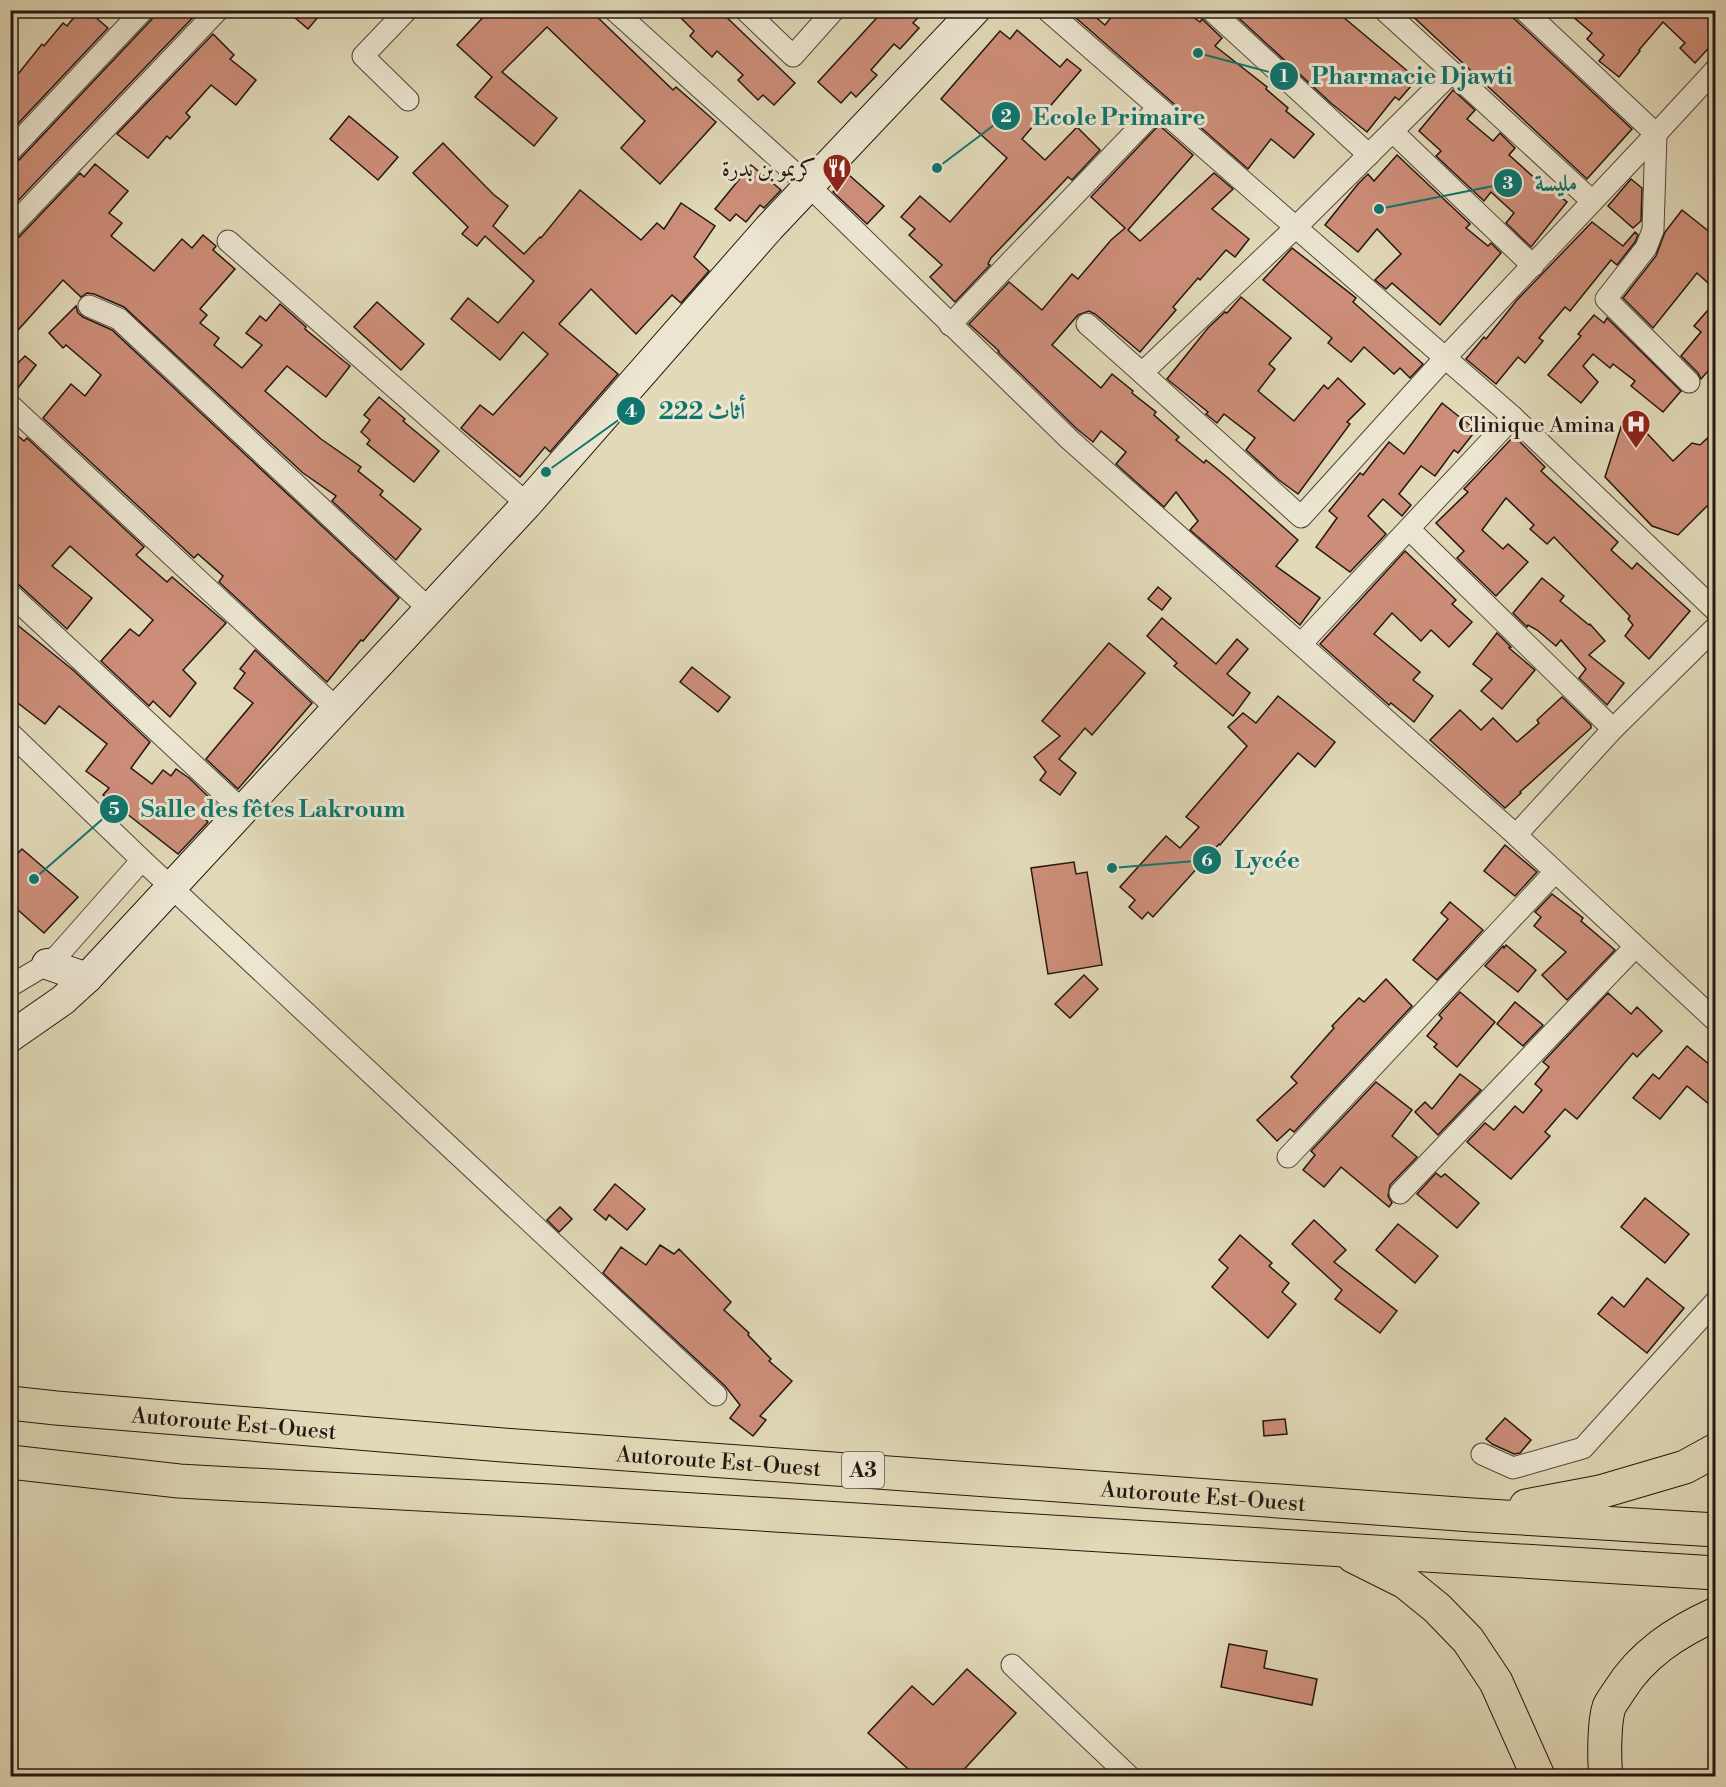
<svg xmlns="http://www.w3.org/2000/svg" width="1726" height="1787" font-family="'Libre Bodoni',Amiri,serif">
	<rect width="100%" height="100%" fill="#e1d9b8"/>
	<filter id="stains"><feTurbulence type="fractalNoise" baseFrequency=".00333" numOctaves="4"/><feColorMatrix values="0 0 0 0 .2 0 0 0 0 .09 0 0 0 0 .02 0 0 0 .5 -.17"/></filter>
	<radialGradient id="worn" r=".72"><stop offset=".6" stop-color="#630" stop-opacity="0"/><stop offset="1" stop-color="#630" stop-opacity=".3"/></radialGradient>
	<g fill="#cd8e79" stroke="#241612" stroke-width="1.5">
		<polygon points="80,10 87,10 108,28 10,132 10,84 42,44 44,46 63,23 67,26"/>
		<polygon points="155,10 200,10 10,209 10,163 19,160 152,19"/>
		<polygon points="286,10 324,10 308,29"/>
		<polygon points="490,10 590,10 673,90 676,87 716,122 660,184 621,148 645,121 547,27 502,72 557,118 534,146 475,97 492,77 457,45"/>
		<polygon points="673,10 719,10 795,83 774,105 763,95 758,100 738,80 743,75 717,51 712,57 690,36 694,31"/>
		<polygon points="884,10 925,10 913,23 919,28 900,49 894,44 871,70 877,75 856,97 851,92 841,103 818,82"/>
		<polygon points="1067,10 1087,10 1105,25 1117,10 1184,10 1200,22 1202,19 1222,38 1215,46 1267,87 1266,89 1288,108 1286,111 1314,134 1294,158 1271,139 1248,169"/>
		<polygon points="1230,10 1348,10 1342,16 1417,79 1399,100 1395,97 1367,132 1332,104"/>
		<polygon points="1406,10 1505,10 1632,129 1587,179"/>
		<polygon points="1565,10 1716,10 1716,40 1695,63 1680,48 1685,43 1663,22 1639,50 1640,51 1619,77 1599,61 1604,55 1587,39 1592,33"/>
		<polygon points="1017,30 1060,67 1067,59 1081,70 1022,139 1045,160 1077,127 1100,150 1072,180 1068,177 991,258 988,264 990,265 955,302 930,277 942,265 909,235 915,229 901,217 920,196 950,222 1007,158 941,99 1000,31 1010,39"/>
		<polygon points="213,34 234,55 230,59 256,80 236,105 211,85 186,113 190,117 170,139 167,136 148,158 117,134"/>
		<polygon points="1453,90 1475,110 1467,119 1493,141 1500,133 1515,148 1509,155 1539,182 1540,181 1567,202 1531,247 1506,223 1514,213 1491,192 1484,201 1436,156 1441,151 1419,131"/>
		<polygon points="349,116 398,157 378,180 330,139"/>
		<polygon points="1159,125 1193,155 1128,230 1140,241 1214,173 1233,189 1212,209 1249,239 1235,257 1226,250 1200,280 1198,278 1173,307 1176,310 1140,352 1095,314 1089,311 1078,315 1052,345 1101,388 1112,374 1133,391 1132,393 1156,412 1154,415 1179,437 1176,440 1204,463 1206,460 1228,478 1298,540 1276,566 1320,598 1300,625 1190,530 1198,521 1176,492 1164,507 1116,464 1126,452 1101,431 1093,442 1077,429 998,352 999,351 969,324 1009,282 1042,310 1072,274 1078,279 1111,240 1125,228 1091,197"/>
		<polygon points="443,143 493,194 508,206 493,226 524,254 540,237 541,238 580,190 641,240 657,223 664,229 681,203 715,226 694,257 709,271 681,303 672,295 636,334 591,289 559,324 618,374 550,452 545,447 520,477 461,428 480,405 493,415 548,354 523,332 500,360 451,319 468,298 498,323 534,281 485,236 477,246 462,234 468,227 413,173"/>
		<polygon points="1397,155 1467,221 1470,224 1466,228 1488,246 1491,243 1501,253 1440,325 1392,283 1386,289 1375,280 1401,254 1377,229 1358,252 1325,225 1358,184 1368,174 1374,181"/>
		<polygon points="95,164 128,191 109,213 122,223 111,236 154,271 182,239 192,248 203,235 216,246 213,250 235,269 200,309 207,315 200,323 219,338 214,345 242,368 262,345 246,333 260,316 266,321 280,304 306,327 305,329 350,366 326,397 287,366 265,391 321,439 361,467 358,471 383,491 380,495 421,529 396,560 332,501 336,496 303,473 124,307 94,294 87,293 81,297 63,280 10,339 10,240 19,237 80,173 84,177"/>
		<polygon points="751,165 781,190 764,208 760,205 746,222 736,214 730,221 715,209"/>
		<polygon points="849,175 884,206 867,224 833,192"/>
		<polygon points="1631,179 1642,188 1641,221 1633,228 1608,206"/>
		<polygon points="1682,210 1716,237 1716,290 1697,273 1653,328 1623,298 1656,256 1665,232"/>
		<polygon points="1592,222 1623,246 1635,232 1638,235 1635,242 1617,265 1611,260 1570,311 1565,307 1539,338 1543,341 1525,363 1518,357 1496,384 1466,359 1484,337 1486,339 1517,300"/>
		<polygon points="1292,248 1356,298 1353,302 1423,364 1410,378 1400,368 1394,374 1364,347 1351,362 1328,343 1332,338 1263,280"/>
		<polygon points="1241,297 1291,338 1269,364 1275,369 1258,391 1294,421 1324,385 1328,389 1338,378 1365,404 1347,422 1350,424 1298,494 1279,480 1246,450 1255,438 1224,414 1217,423 1206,414 1208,412 1167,379 1208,328 1225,312 1227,313"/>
		<polygon points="1716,301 1716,362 1701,379 1698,373 1681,356 1701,332 1694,326"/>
		<polygon points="377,302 424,344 401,370 354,327"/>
		<polygon points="76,306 78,313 83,317 112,330 399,598 363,641 361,640 327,682 219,582 223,576 198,554 194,558 43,418 71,384 85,396 101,375 66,345 63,348 49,333"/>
		<polygon points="1594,315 1604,323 1607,318 1681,391 1663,412 1631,386 1635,381 1613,364 1610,368 1593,354 1583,366 1598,382 1581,403 1548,375 1581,336 1578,334"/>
		<polygon points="25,356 36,365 14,393 10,393 10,371"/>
		<polygon points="379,397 405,419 403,421 439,451 414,482 367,444 370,440 361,432 370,420 364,415"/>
		<polygon points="1442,403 1476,430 1458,453 1454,450 1435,476 1421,466 1399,494 1411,505 1402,516 1383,499 1368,516 1386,534 1350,572 1316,547 1337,518 1329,511 1360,473 1363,475 1389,442 1404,454"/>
		<polygon points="1622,424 1633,436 1642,428 1673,461 1692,443 1700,445 1716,430 1716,509 1707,506 1678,535 1652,526 1605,477"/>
		<polygon points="18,436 24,441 27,438 144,547 136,555 167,582 172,577 226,623 183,670 196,683 170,717 153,701 149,706 101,661 130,629 139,636 153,620 70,546 52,566 92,598 67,629 19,585 10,582 10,444"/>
		<polygon points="1514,436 1545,467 1541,471 1618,542 1611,550 1632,569 1637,563 1690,611 1649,659 1625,636 1633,625 1628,619 1630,616 1554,537 1547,544 1530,529 1534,525 1506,498 1482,530 1503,549 1508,544 1528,562 1496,596 1457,558 1464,551 1436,523 1468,492 1464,489"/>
		<polygon points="1405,551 1456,600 1452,604 1472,622 1449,647 1431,630 1421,641 1392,613 1374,634 1420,672 1413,680 1433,696 1414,722 1391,703 1389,705 1320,644"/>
		<polygon points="1542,578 1564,596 1560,601 1589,625 1590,624 1605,641 1589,655 1624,683 1607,705 1579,678 1586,669 1561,640 1556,646 1537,630 1528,625 1527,627 1513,613"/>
		<polygon points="1158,587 1171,598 1162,610 1148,599"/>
		<polygon points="1162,618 1216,664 1237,639 1248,649 1227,674 1250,693 1233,716 1174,666 1177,663 1147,636"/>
		<polygon points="10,619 73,670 150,742 131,768 152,784 163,770 171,776 176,769 189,778 216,804 205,819 208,822 178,854 103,795 109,788 86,771 107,744 59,706 45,724 10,697"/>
		<polygon points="1497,633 1511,647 1509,648 1535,670 1502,709 1481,691 1492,679 1473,664"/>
		<polygon points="1109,643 1145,673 1092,735 1085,728 1059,759 1076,773 1060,795 1040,780 1046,772 1034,757 1060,736 1042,721"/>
		<polygon points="255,650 312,703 238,789 206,759 253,703 234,688 245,673 240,669"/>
		<polygon points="692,667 730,697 718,712 680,682"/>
		<polygon points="1278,696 1335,742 1315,767 1298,753 1220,845 1219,844 1153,917 1148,912 1142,919 1129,907 1135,900 1120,887 1166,836 1180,848 1199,827 1186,817 1247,746 1228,727 1243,713 1256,723"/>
		<polygon points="1562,697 1591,725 1591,728 1520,792 1521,793 1505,808 1430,740 1460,710 1481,730 1493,718 1517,742 1539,723 1537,720"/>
		<polygon points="1505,845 1537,872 1515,896 1484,871"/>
		<polygon points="22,849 78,897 44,933 10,903 10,861"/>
		<polygon points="1074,862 1076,874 1087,872 1102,965 1048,974 1031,868"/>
		<polygon points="1552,894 1583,918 1581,921 1615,950 1567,1000 1542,975 1566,952 1534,926 1541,917 1535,912"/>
		<polygon points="1450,902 1483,930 1437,980 1413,960 1448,919 1441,913"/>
		<polygon points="1506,945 1536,970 1518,992 1485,966 1503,946 1504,948"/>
		<polygon points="1084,975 1098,989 1070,1018 1055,1004"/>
		<polygon points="1386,979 1412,1006 1294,1132 1290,1129 1277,1141 1257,1120 1297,1083 1291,1077 1334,1028 1332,1026 1359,998 1364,1002"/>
		<polygon points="1460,992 1495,1022 1457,1067 1434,1047 1437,1044 1427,1036 1442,1018 1439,1015"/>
		<polygon points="1608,993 1631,1014 1637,1007 1662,1031 1637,1057 1633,1053 1577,1119 1565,1109 1545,1132 1550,1136 1511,1179 1467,1142 1485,1123 1494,1130 1515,1106 1523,1113 1542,1090 1535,1084 1549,1067 1543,1062"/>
		<polygon points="1515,1002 1543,1025 1523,1046 1497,1024"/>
		<polygon points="1687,1046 1716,1070 1716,1110 1687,1086 1660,1119 1633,1098 1653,1074 1659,1079"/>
		<polygon points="1460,1074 1481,1090 1438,1135 1415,1112 1425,1102 1432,1109"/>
		<polygon points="1376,1082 1412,1110 1392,1136 1417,1157 1390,1185 1388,1196 1392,1203 1389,1207 1341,1167 1324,1187 1303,1170 1315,1155 1311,1151"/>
		<polygon points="1436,1173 1441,1177 1445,1174 1479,1203 1457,1228 1417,1194"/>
		<polygon points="615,1184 645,1209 627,1230 609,1215 606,1220 594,1210"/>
		<polygon points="1645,1198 1689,1234 1665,1263 1621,1227"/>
		<polygon points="560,1207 572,1219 559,1232 547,1220"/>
		<polygon points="1314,1220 1346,1250 1334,1262 1397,1311 1380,1333 1335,1299 1342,1290 1292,1244"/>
		<polygon points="1398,1224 1438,1256 1415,1283 1376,1250"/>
		<polygon points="1240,1235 1272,1263 1269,1266 1289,1283 1282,1292 1296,1304 1268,1338 1212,1287 1228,1268 1219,1260"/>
		<polygon points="660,1245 674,1254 679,1249 731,1302 724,1310 749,1333 748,1335 771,1359 769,1361 792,1381 760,1416 766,1420 753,1436 730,1418 740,1405 725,1386 603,1273 621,1247 646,1265"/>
		<polygon points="1647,1278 1684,1308 1647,1353 1598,1314 1612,1297 1624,1307"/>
		<polygon points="1505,1418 1531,1440 1520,1453 1514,1454 1492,1444 1486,1439"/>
		<polygon points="1285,1419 1287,1434 1264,1436 1263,1421"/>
		<polygon points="1229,1644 1267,1651 1264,1668 1317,1679 1312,1705 1221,1687"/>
		<polygon points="967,1669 1016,1713 958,1776 916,1776 868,1733 912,1686 933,1705"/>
	</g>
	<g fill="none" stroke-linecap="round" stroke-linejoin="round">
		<g stroke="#53473c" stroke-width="23">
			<g id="minor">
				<polyline points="407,10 363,56 408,100"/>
				<polyline points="614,10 809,186 1070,440 1516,835 1716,1021"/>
				<polyline points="745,10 793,56 834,10"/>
				<polyline points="1047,10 1513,417 1716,611"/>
				<polyline points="1211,10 1369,155"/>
				<polyline points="1384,10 1452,72"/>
				<polyline points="1524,10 1656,134 1716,69"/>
				<polyline points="1393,132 1533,266"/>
				<polyline points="1656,134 1653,230 1646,248 1606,299 1689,382"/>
				<polyline points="10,151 143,10"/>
				<polyline points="1592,201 1452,72 1296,227 1142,373 1301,517 1445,358 1656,134"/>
				<polyline points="10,228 218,10"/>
				<polyline points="228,241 527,504"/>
				<polyline points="89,306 119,319 429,609"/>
				<polyline points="1087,324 1142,373"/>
				<polyline points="950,325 1157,109"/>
				<polyline points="10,405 336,708"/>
				<polyline points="1409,529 1613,729"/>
				<polyline points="10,594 242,810"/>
				<polyline points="1301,644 1513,417"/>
				<polyline points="10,733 142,860 716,1395"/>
				<polyline points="1516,835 1613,729 1716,627"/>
				<polyline points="10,986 47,964 59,954 142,860"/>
				<polyline points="1288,1157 1555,872"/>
				<polyline points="1400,1193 1635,947"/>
				<polyline points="1482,1454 1513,1468 1583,1448 1716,1301"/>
				<polyline points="1012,1665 1129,1776"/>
			</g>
		</g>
		<g stroke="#241612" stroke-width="32">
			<g id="secondary">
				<polyline points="47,964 87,978"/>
				<polyline points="10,1037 63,1000 87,978 527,504 769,228 975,10"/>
			</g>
		</g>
		<g stroke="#241612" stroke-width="35">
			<g id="motorway">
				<path id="s1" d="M10,1403L56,1408L503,1445L1472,1515L1716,1530"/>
				<polyline points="10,1462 179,1481 549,1501 1716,1573"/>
				<polyline points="1526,1506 1600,1492 1685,1467 1716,1450"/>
				<polyline points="1353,1556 1405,1582 1437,1608 1468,1640 1496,1682 1538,1776"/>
				<path d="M1606,1776C1604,1760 1604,1722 1609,1707C1611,1702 1616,1696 1619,1691C1642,1654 1676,1632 1716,1614"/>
			</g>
		</g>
		<use href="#minor" stroke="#ece6d1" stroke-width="21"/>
		<use href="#secondary" stroke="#ece6d1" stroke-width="30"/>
		<use href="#motorway" stroke="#e1d9b8" stroke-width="33"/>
	</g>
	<defs>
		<g id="restaurant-pin" transform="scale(1.5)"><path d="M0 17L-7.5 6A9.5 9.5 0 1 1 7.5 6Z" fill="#8f2418" stroke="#ece6d1"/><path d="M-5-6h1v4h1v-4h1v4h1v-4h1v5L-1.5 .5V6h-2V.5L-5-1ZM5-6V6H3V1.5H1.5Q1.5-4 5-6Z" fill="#fff"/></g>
		<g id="hospital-pin" transform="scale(1.5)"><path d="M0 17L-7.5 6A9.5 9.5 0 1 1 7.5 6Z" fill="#8f2418" stroke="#ece6d1"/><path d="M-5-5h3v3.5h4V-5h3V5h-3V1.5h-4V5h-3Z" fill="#fff"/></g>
	</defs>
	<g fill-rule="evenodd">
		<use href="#restaurant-pin" x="837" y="168"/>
		<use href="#hospital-pin" x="1636" y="424"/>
	</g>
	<g text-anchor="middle" stroke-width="6" stroke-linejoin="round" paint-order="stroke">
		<rect fill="#ece6d1" stroke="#60544b" stroke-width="1.5" x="842" y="1452" width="42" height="36" rx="4.5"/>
		<g font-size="21" font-weight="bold" fill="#241612">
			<text x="863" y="1477">A3</text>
		</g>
		<g font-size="22" fill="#241612" stroke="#ece6d1" text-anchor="end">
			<text x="816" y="176">كريمو بن بدرة</text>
			<text x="1615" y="432">Clinique Amina</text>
		</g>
		<g font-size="22" fill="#241612" stroke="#ece6d1">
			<text dy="8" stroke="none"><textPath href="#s1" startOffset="225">Autoroute Est-Ouest</textPath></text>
			<text dy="8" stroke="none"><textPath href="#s1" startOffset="711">Autoroute Est-Ouest</textPath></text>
			<text dy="8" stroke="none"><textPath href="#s1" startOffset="1197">Autoroute Est-Ouest</textPath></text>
		</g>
	</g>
	<path fill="none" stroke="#0f766e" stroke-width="2" d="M1198 53L1284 76M937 168L1006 116M1379 209L1508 183M546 472L631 411M34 879L114 809M1112 868L1207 860"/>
	<g fill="#0f766e" stroke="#ece6d1" stroke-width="2">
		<circle cx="1198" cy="53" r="6"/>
		<circle cx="937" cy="168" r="6"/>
		<circle cx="1379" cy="209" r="6"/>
		<circle cx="546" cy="472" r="6"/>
		<circle cx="34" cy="879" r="6"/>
		<circle cx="1112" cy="868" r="6"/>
		<circle cx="1284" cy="76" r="15"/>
		<circle cx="1006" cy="116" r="15"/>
		<circle cx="1508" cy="183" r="15"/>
		<circle cx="631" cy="411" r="15"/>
		<circle cx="114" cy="809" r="15"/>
		<circle cx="1207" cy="860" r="15"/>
	</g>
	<g font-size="18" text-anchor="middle" font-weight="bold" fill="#fff">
		<text x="1284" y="82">1</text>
		<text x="1006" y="122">2</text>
		<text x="1508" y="189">3</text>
		<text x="631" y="417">4</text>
		<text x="114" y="815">5</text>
		<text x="1207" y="866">6</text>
	</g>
	<g font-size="24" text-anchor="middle" font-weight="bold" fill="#0f766e" stroke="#ece6d1" stroke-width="6" stroke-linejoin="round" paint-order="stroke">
		<text x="1412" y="84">Pharmacie Djawti</text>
		<text x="1119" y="125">Ecole Primaire</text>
		<text x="1556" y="191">مليسة</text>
		<text x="702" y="419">أثاث 222</text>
		<text x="273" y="817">Salle des fêtes Lakroum</text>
		<text x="1267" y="868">Lycée</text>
	</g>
	<rect width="1726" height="1787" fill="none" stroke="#e1d9b8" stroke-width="36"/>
	<rect x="12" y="12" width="1702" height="1763" fill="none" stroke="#241612" stroke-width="3"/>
	<rect x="18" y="18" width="1690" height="1751" fill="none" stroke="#241612" stroke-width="1.5"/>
	<rect width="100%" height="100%" filter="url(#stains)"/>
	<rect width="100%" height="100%" fill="url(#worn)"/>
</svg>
